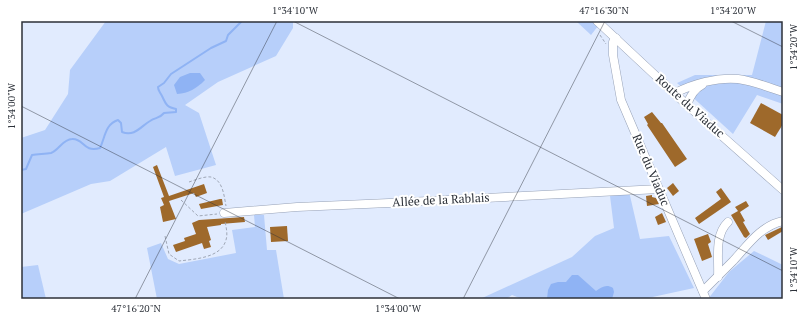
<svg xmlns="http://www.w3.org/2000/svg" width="804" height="320" font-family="'PT Serif',serif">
	<rect width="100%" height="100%" fill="#e1ebfe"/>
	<g fill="#b7cffa">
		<polygon points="106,21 293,21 293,28 276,56 218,82 185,105 199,113 216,165 175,176 166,147 110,181 91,184 21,214 21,138 45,130 68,94 70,70"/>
		<polygon points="576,21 602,21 591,35"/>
		<polygon points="766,21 783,21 783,104 757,95 733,134 677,83 695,75 752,75"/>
		<polygon points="628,187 640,239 669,236 694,288 648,298 649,299 522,299 512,295 506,299 480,299 572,257 595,236 614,228 609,188"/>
		<polygon points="254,215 264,215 267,250 276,250 284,299 157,299 147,248 161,243 168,259 179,264 236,253 232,230 255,227"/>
		<polygon points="754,251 783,265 783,299 708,299 729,272"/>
		<polygon points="38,265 46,299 21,299 21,267"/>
	</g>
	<g fill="#8fb3f4">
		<path d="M190,73H200L205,80C196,89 189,93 177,94L174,85L180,77Z"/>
		<path d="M572,275H578L596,291C602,287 606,284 613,288L614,292L612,299H547L548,290L551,284L558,282H566Z"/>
	</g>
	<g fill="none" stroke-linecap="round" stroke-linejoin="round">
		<path stroke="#8fb3f4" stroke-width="2" d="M21,170L26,169L32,155C38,154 45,154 51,153C59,150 63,139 72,139C84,138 83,153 100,148C105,138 105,124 118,120L121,123L122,132C135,137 141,126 150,121C156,117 159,119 164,113L176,112V109C166,107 166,104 162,96C160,92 158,91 158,87L164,83L171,74L211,48L226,41L228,35L242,21"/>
	</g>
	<g fill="#9e692b">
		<polygon points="761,103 783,115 783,124 775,137 750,123"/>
		<polygon points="652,112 661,123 662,123 687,159 675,167 647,125 648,124 644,117"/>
		<polygon points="157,165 169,196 204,184 207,193 196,197 194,193 169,201 176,219 163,222 160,207 164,205 161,198 164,197 153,167"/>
		<polygon points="673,183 679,191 673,196 667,188"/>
		<polygon points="721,188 731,202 699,224 695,218 721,199 716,192"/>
		<polygon points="652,195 652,197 656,198 659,204 647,206 646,196"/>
		<polygon points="220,199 222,199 223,205 201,209 199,204"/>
		<polygon points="746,201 749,206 740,212 745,221 743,222 750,234 746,238 744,237 731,215 738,211 735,207"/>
		<polygon points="662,213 666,222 658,225 655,217"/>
		<polygon points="244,217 245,222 221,224 221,225 207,227 211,240 209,241 211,247 204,249 202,243 176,252 173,245 185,241 184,238 196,234 192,223 199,220"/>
		<polygon points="287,226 288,241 271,242 270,227"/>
		<polygon points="782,227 783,231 768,240 765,235"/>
		<polygon points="708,234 711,242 708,244 712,257 702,261 694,239"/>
	</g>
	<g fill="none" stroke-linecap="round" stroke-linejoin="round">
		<g stroke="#96a1b6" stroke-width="9">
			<g id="minor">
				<polyline points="597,21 687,105 783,190"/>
				<polyline points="616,38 613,42 613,55 621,100 706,299"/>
				<path d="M675,93C693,84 717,77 738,79C753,81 768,87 783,92"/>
				<path d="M687,105C690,96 694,89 702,85"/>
				<polyline points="224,213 297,207 389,203 659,189"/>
				<path d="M718,277C719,259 714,235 728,222"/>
				<path d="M703,291C713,281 723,271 733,261C748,245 760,226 783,221"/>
			</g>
		</g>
		<g stroke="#9fa7b6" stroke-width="1" stroke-dasharray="3 2" stroke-linecap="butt">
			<polyline points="600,35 606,44"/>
			<path d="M189,182C195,180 205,176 211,177C223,180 224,196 226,206"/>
			<polyline points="181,200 198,216 217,214"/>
			<path d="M165,236L169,254L179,261C195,259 221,258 226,240C228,234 226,227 225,221"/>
		</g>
		<use href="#minor" stroke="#fff" stroke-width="8"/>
	</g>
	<path fill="none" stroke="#2c3139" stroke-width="1" stroke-opacity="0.45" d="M293,21L783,271M731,21L783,47M21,106L400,299M135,299L277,21M463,299L605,21"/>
	<g text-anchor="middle" stroke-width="4" stroke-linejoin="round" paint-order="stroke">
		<g font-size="12" fill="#2c3139" stroke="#fff">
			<text transform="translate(690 106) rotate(42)" y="4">Route du Viaduc</text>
			<text transform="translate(651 170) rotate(67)" y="4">Rue du Viaduc</text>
			<text transform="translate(441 200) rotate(-3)" y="4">Allée de la Rablais</text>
		</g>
	</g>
	<rect width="804" height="320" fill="none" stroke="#ffffff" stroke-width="44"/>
	<rect x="22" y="22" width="760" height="276" fill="none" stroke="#2c3139" stroke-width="1.5"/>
	<g font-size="10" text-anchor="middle" fill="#2c3139">
		<text x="295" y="14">1°34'10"W</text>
		<text x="604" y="14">47°16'30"N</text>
		<text x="733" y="14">1°34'20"W</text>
		<text transform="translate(793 47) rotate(-90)" y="4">1°34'20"W</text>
		<text transform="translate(11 106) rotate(-90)" y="4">1°34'00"W</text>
		<text transform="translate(793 270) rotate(-90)" y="4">1°34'10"W</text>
		<text x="136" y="312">47°16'20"N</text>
		<text x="398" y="312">1°34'00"W</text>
	</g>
</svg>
